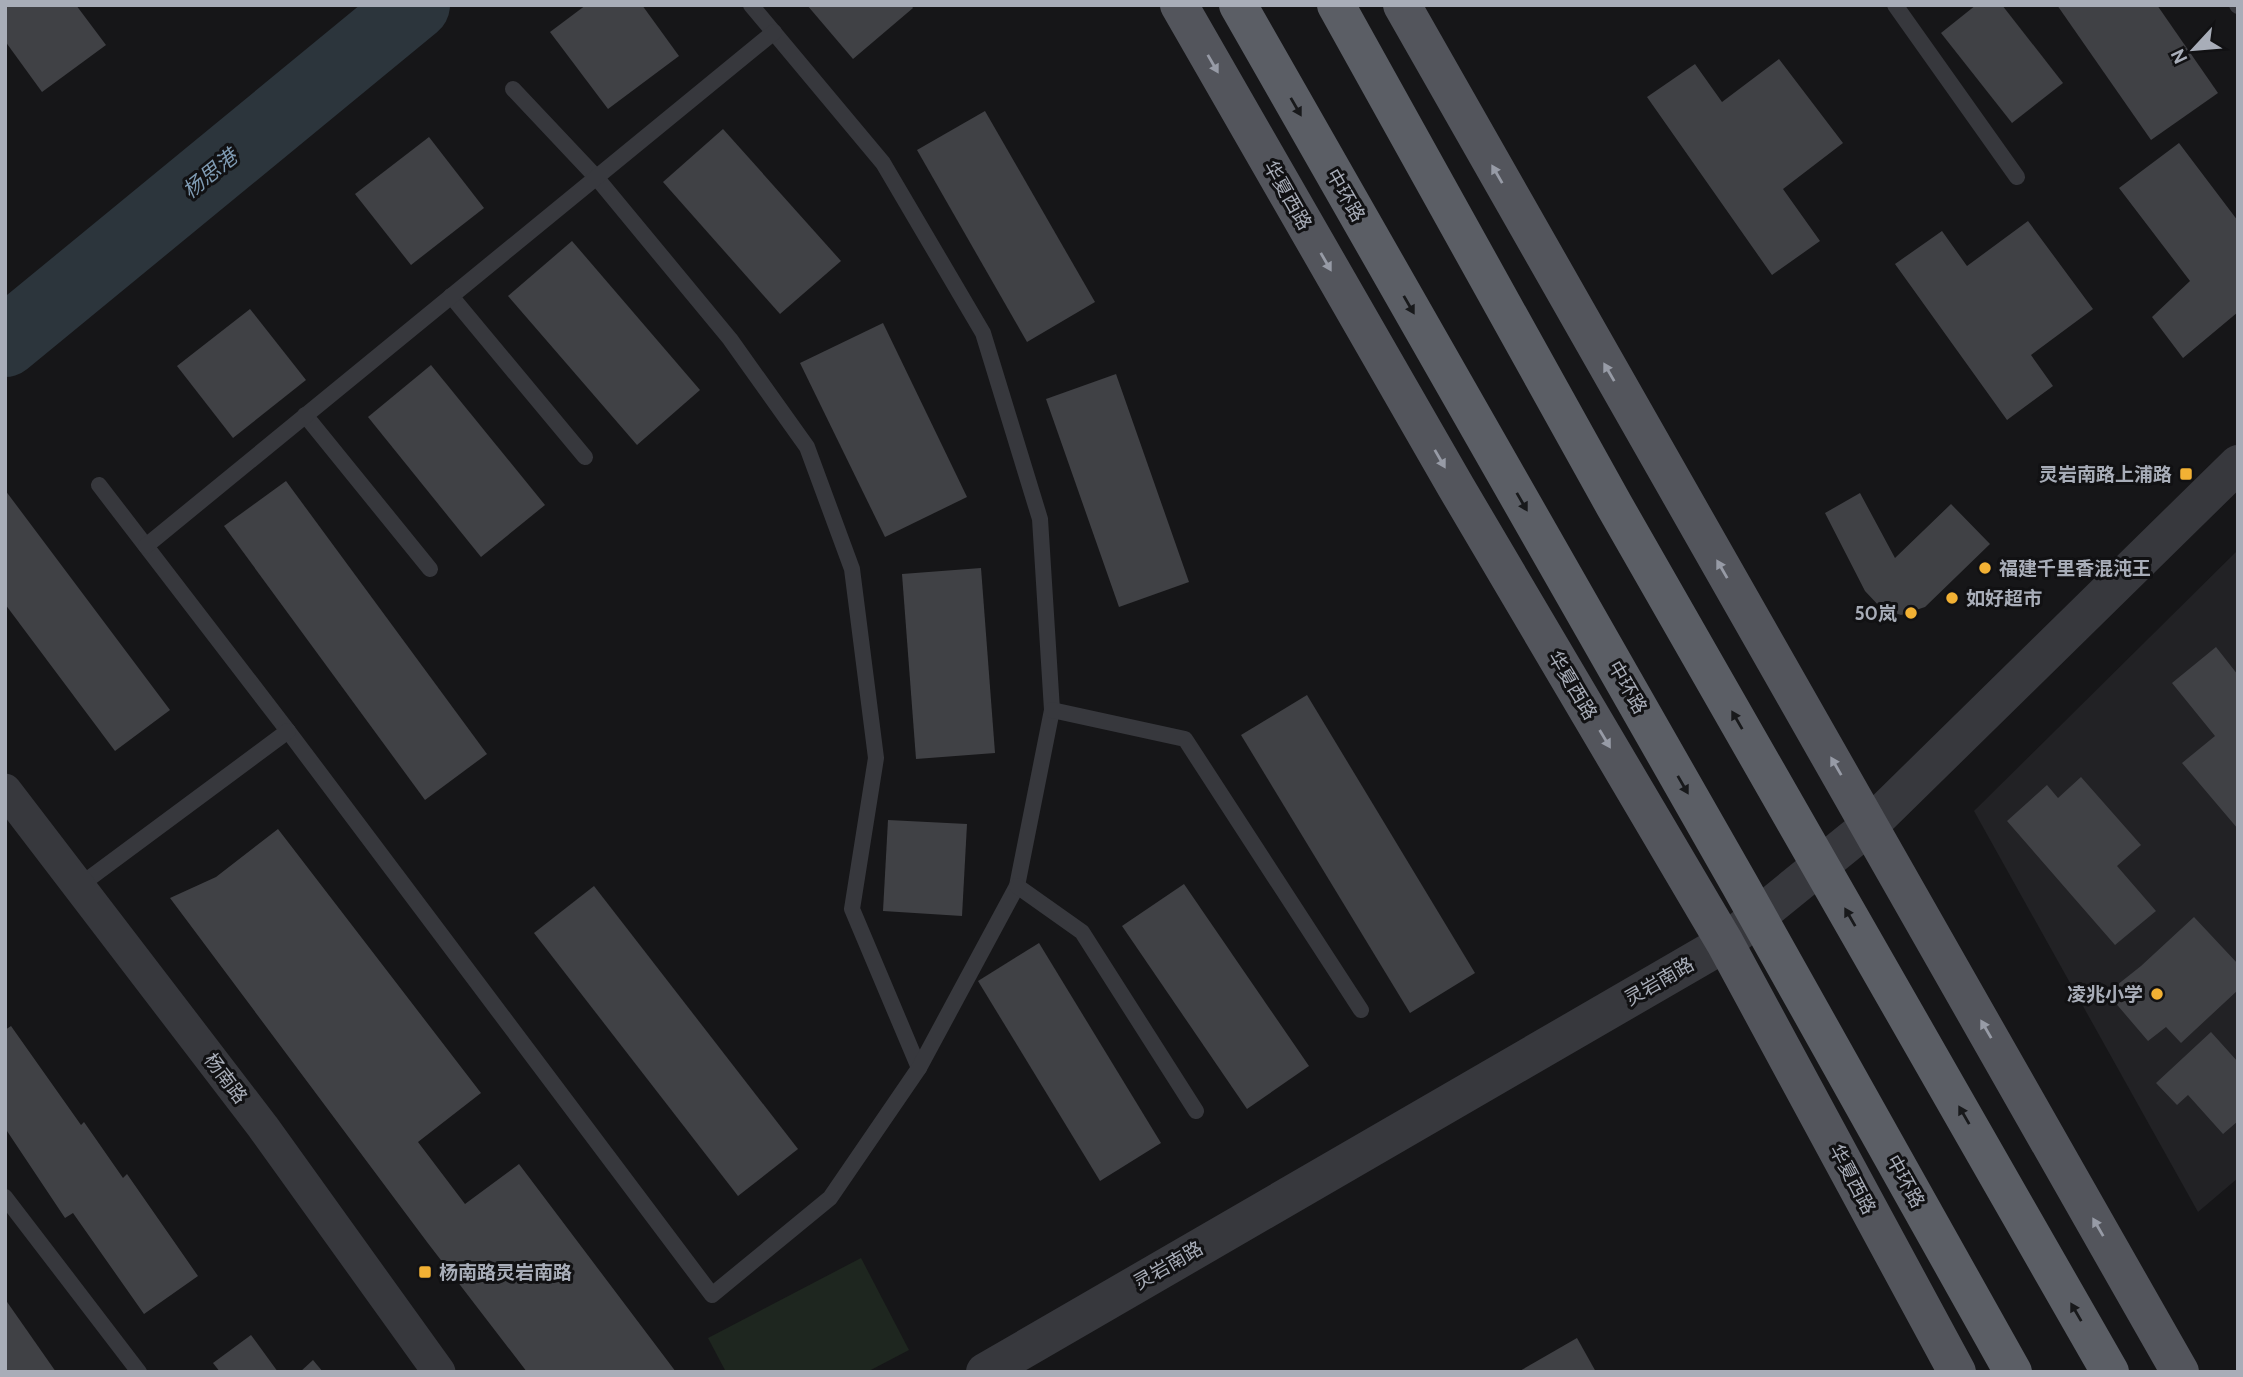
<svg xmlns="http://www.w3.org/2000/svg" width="2243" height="1377" font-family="Cabin,'Noto Sans SC',sans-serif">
	<rect width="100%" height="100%" fill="#161618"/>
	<polygon fill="#222225" points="2238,550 2238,1178 2198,1212 1974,811"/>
	<polygon fill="#1e261f" points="861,1258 909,1350 867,1372 726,1372 708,1338"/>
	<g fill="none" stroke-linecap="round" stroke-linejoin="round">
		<polyline stroke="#2c353c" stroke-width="70" points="5,342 415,5"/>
	</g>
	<g fill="#404145">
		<polygon points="5,5 76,5 106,45 42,92 5,41"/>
		<polygon points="586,5 642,5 679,56 608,109 550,32"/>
		<polygon points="807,5 911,5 913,8 853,59"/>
		<polygon points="1976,5 2002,5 2063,83 2012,123 1941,33"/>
		<polygon points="2057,5 2157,5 2218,93 2151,140"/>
		<polygon points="1779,59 1843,143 1783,189 1820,241 1772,275 1647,97 1695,64 1722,102"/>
		<polygon points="985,111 1095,302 1027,342 917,150"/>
		<polygon points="723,129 841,261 780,314 663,182"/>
		<polygon points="429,137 484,208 411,265 355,194"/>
		<polygon points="2179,143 2238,221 2238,312 2183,358 2152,317 2190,281 2119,188"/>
		<polygon points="2028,221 2093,309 2031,355 2053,386 2007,420 1895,264 1942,231 1967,266"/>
		<polygon points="572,241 700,390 637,445 508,296"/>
		<polygon points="250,309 306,380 233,438 177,366"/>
		<polygon points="883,323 967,497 885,537 800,363"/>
		<polygon points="431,365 545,505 481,557 368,417"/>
		<polygon points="1116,374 1189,582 1119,607 1046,399"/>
		<polygon points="286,481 487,754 425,800 224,526"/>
		<polygon points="5,490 170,710 115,751 5,604"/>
		<polygon points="1860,493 1895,558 1951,504 1990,544 1925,607 1901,615 1882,609 1865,591 1825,513"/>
		<polygon points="981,568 995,753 916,759 902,574"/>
		<polygon points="2216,647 2238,675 2238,829 2182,763 2215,736 2172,683"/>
		<polygon points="1307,695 1475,973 1410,1013 1241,735"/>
		<polygon points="2081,777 2141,845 2117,866 2156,911 2115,945 2007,821 2047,785 2058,798"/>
		<polygon points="888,820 967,824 962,916 883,911"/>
		<polygon points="278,829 481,1093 418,1142 465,1204 519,1164 676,1372 527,1372 427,1242 170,898 216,877"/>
		<polygon points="1184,884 1309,1066 1247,1109 1122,926"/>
		<polygon points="594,886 798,1149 738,1196 534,933"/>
		<polygon points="2194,917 2238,964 2238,990 2181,1043 2166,1027 2148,1041 2107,993 2141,966"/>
		<polygon points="1039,943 1161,1143 1100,1181 978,981"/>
		<polygon points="11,1026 81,1125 84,1122 123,1178 127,1174 198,1276 144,1314 73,1213 65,1218 5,1128 5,1030"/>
		<polygon points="2211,1032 2238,1062 2238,1121 2223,1134 2188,1095 2177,1105 2156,1083"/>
		<polygon points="5,1299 56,1372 5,1372"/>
		<polygon points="251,1335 278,1372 220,1372 213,1363"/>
		<polygon points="1577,1338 1596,1372 1518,1372"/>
		<polygon points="313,1360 323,1372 300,1372"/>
	</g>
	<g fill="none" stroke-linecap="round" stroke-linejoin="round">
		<g stroke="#37383d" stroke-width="16">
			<polyline points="1895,5 2017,177"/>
			<polyline points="2237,5 2238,6"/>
			<polyline points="513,89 596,177 730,339 807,447 852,569 876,758 852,909 919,1068"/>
			<polyline points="451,296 585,457"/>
			<polyline points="305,415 430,569"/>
			<polyline points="99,485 288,731 712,1295 830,1198 919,1068 1017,886 1052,710 1040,519 983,333 883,163 751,5"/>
			<polyline points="146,546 774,32"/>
			<polyline points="1052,710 1185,739 1361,1010"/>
			<polyline points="79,886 288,731"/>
			<polyline points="1017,886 1082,932 1196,1111"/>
			<polyline points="5,1197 139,1372"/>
		</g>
		<polyline stroke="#37383d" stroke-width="33" points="5,790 263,1127 439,1372"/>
		<polyline stroke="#37383d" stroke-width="38" points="985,1372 1725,943 1870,825 2238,464"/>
		<g stroke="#53555c" stroke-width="38">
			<polyline points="1179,5 1456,487 1725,943 1957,1372"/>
			<polyline points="1402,5 2180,1372"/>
		</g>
		<g stroke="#5b5e65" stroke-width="38">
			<polyline points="1238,5 1740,885 2013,1372"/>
			<polyline points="1336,5 1614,505 2110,1372"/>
		</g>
	</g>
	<defs><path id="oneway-solid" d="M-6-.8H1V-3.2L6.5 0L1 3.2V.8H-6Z" transform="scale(1.75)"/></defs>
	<g fill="#979ba6">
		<use href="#oneway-solid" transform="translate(1213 64) rotate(60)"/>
		<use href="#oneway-solid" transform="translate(1497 174) rotate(-120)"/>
		<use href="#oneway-solid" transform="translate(1326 262) rotate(60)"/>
		<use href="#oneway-solid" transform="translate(1609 372) rotate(-120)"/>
		<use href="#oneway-solid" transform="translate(1440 459) rotate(60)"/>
		<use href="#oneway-solid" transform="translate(1722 569) rotate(-120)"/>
		<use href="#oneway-solid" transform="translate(1605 739) rotate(59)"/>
		<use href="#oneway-solid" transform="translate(1836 766) rotate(-120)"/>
		<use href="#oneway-solid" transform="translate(1986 1029) rotate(-120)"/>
		<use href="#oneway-solid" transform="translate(2098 1227) rotate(-120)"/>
	</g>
	<g fill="#18191b">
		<use href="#oneway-solid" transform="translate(1296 107) rotate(60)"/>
		<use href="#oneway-solid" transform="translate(1409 305) rotate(60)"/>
		<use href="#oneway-solid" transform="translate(1522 502) rotate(60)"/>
		<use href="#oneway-solid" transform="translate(1737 720) rotate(-120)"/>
		<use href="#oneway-solid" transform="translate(1683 785) rotate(60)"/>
		<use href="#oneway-solid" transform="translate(1850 917) rotate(-120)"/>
		<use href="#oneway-solid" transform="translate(1964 1115) rotate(-120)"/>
		<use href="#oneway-solid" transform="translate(2076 1312) rotate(-120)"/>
	</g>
	<g fill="#f2b134" stroke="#111113" stroke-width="2.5">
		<rect x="2179" y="467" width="14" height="14" rx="3.5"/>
		<circle cx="1985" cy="568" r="7"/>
		<circle cx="1952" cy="598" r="7"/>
		<circle cx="1911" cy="613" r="7"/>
		<circle cx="2157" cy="994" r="7"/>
		<rect x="418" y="1265" width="14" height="14" rx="3.5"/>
	</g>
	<g text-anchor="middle" stroke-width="6" stroke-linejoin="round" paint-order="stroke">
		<g font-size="19" fill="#a8adb8" stroke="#111113">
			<text transform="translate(1288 195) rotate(60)" y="7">华夏西路</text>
			<text transform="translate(1346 195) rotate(60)" y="7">中环路</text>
			<text transform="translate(1573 685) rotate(59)" y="7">华夏西路</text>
			<text transform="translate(1628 687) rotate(60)" y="7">中环路</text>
			<text transform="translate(1659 981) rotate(-30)" y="7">灵岩南路</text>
			<text transform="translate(226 1078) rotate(53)" y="7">杨南路</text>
			<text transform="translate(1853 1179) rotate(62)" y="7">华夏西路</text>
			<text transform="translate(1906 1181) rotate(61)" y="7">中环路</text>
			<text transform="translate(1168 1265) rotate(-30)" y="7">灵岩南路</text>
		</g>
		<g font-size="19" font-weight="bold" fill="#a8adb8" stroke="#111113" text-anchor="end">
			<text x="2172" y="481">灵岩南路上浦路</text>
			<text x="1999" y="575" text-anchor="start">福建千里香混沌王</text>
			<text x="1966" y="605" text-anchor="start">如好超市</text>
			<text x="1897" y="620">50岚</text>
			<text x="2143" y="1001">凌兆小学</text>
			<text x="439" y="1279" text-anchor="start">杨南路灵岩南路</text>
		</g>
		<g font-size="21" font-style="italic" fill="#7f9bb3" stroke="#111113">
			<text transform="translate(210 174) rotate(-39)" y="7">杨思港</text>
		</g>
	</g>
	<rect width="2243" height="1377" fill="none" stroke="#a8adb8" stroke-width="14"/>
	<g transform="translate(2194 49) rotate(244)" stroke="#111113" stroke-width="5" paint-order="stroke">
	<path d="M0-5L12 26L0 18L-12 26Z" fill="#a8adb8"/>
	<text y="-10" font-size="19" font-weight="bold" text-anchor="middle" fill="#a8adb8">N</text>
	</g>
</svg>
